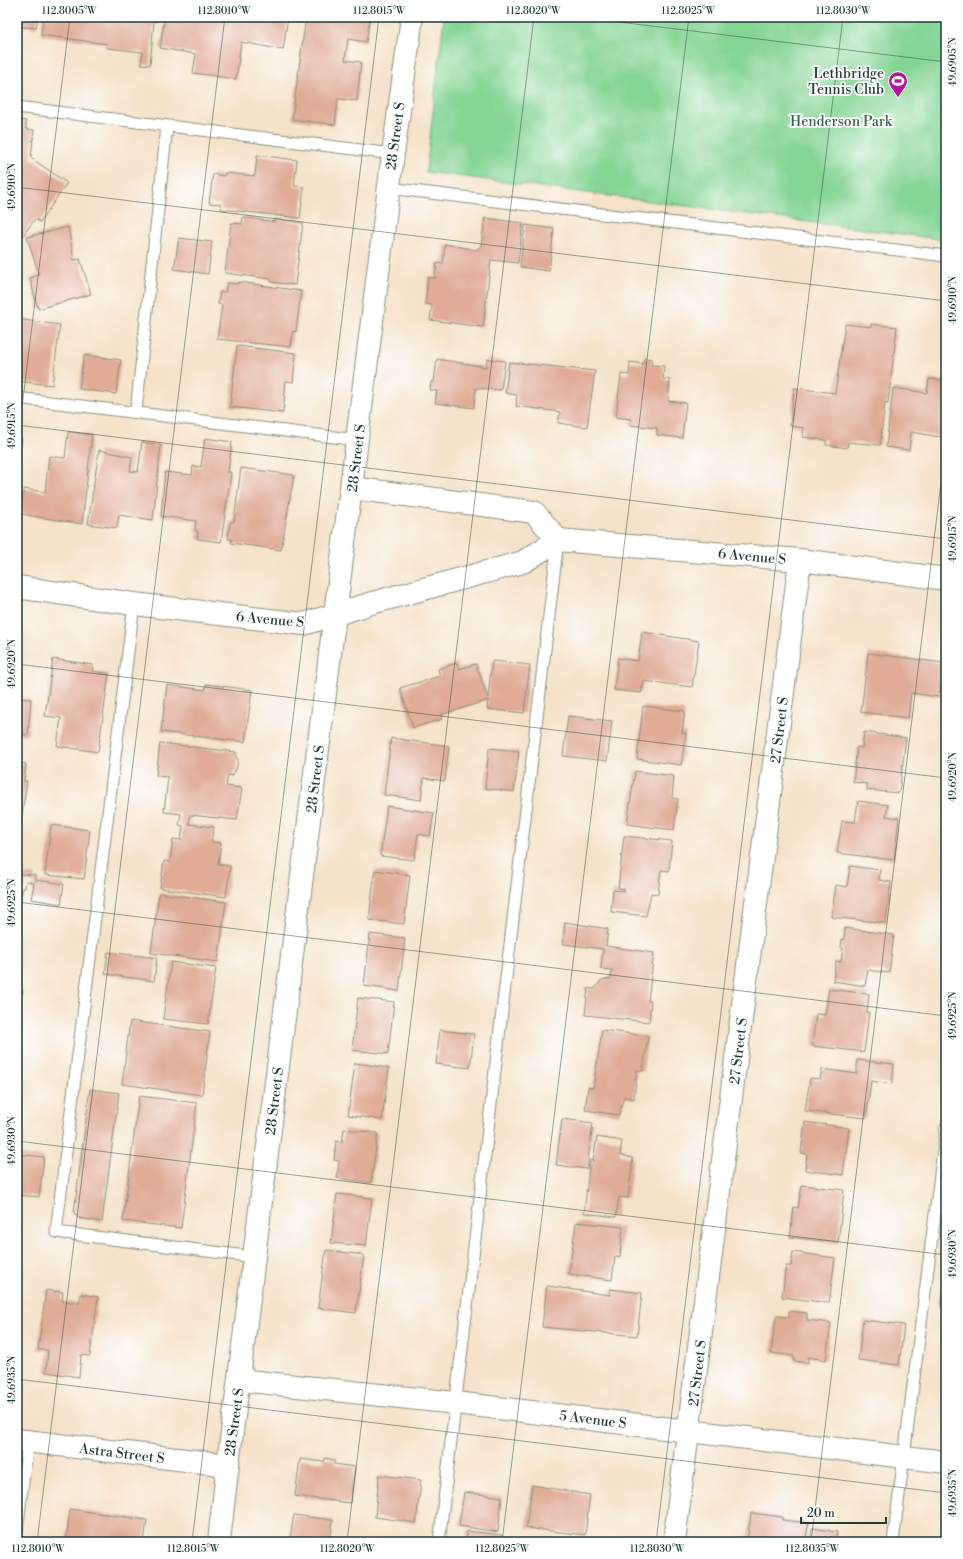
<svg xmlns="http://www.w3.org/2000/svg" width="963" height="1559" font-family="'Libre Bodoni',serif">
	<rect width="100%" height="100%" fill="#fff"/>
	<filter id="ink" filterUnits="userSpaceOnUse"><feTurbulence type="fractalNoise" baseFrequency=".025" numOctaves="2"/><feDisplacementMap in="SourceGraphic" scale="8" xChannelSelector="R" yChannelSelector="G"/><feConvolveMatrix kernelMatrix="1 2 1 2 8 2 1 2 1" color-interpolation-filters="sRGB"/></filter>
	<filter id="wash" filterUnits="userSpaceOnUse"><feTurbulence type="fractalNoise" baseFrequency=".012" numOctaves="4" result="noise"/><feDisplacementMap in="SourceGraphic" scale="16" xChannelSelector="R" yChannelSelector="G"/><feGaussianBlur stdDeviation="0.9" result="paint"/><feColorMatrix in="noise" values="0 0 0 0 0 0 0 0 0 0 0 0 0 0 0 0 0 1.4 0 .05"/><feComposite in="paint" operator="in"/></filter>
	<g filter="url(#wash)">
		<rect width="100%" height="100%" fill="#f4e2c9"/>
		<polygon fill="#84d494" stroke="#528864" points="444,17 946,17 946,240 426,172"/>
		<g id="blocks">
			<g fill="#e0ab97">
				<polygon points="17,17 38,17 36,28 17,26"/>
				<polygon points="43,17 157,17 156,22 154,22 150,65 141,64 143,52 107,48 107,44 41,35"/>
				<polygon points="165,17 288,17 283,50 241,42 236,79 193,73 196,54 160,48"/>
				<polygon points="306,17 370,17 366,42 348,39 345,60 361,62 357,101 338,99 335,125 292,119"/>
				<polygon points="17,120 26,121 26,129 34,130 31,158 67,183 40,222 35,219 22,237 17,234"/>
				<polygon points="257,155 297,160 294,186 304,187 300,218 221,209 221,204 209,203 213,174 224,176 225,173 255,176"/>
				<polygon points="243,217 274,222 274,219 303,223 295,285 271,282 271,279 225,273 231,223 242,224"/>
				<polygon points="485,218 523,223 518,263 491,260 483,327 430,320 432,305 425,304 428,277 435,278 437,263 443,264 445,244 476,250 481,246"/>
				<polygon points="525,225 554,229 549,271 520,267"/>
				<polygon points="68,227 74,260 80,259 91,294 38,309 30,278 39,275 27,237"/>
				<polygon points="179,238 212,242 208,274 174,269"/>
				<polygon points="239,282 301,291 296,332 293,331 291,347 217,339 222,305 218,304 220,292 225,292 227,283 238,284"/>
				<polygon points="17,319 60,325 52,385 17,381"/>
				<polygon points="845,324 871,327 871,324 897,327 888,403 885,402 880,445 848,442 847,448 826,445 826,440 803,437 804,428 790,426 794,388 835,393"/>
				<polygon points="237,346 296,353 293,382 286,381 283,413 230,407"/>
				<polygon points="84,355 121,360 116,394 79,389"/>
				<polygon points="644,358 652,359 651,365 664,366 663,379 670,380 668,401 686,403 682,438 657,435 657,428 630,425 631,419 616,417 621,374 629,375 630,362 643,364"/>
				<polygon points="437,359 486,367 487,359 505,361 501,390 476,388 474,408 435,403 437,391 430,390 431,382 434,382"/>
				<polygon points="509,362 595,371 587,427 558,423 560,412 516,406 517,395 505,393"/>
				<polygon points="929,379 946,381 946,438 911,432 909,450 886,447 893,388 927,393"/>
				<polygon points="68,432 92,435 82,524 21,514 24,489 45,492 49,456 65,458"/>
				<polygon points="17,437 22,438 19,460 17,460"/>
				<polygon points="205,438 232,442 228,472 231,472 221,542 197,539 198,531 195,531 196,521 161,516 165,472 192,475 193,466 201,467"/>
				<polygon points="142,442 161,445 153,520 119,515 117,528 88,524 99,450 132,457 130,471 138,472"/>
				<polygon points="241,468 294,475 281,550 231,543 232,539 228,539 230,523 234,521"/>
				<polygon points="642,632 699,641 692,687 644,681 641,693 614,690 618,658 638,661"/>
				<polygon points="868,653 944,663 939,697 911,693 908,718 861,712"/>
				<polygon points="53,659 93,665 92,671 109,674 98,752 57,746 61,718 45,716"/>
				<polygon points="492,661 530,665 524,713 487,709 488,700 441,715 442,719 413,728 400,688 440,676 438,669 457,663 459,669 476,664 488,698"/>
				<polygon points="206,684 252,690 245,742 161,732 167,685 205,690"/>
				<polygon points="17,698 31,699 28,735 17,734"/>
				<polygon points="643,706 685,711 682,733 686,733 681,765 637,759"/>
				<polygon points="568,716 612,721 607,761 563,756"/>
				<polygon points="864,732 906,738 899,793 867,790 867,784 853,782 857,747 862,748"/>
				<polygon points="391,738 449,746 445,781 424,778 421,800 384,795"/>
				<polygon points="160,743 236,752 236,757 238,760 236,770 233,772 233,776 228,775 226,786 242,788 237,820 190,815 189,824 214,827 211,842 221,843 218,864 230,866 226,897 160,888 164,861 170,862 173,839 181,840 183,826 179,825 181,814 164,812 168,777 156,776"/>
				<polygon points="489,748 519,751 514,792 485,788"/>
				<polygon points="17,762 26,764 24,781 27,781 21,819 17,819"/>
				<polygon points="635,771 674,776 672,798 678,799 674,830 627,824"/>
				<polygon points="858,801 888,805 886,816 899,818 894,860 837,853 842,821 855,822"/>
				<polygon points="387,806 434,813 430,836 418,834 414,860 380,856"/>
				<polygon points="51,825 90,830 84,879 45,875"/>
				<polygon points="624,836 672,841 669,871 661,870 658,894 651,893 646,916 611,912 613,890 624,891 624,889 618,888"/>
				<polygon points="850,866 880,870 879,880 891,882 886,923 831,917 836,885 847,887"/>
				<polygon points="375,870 410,875 404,924 369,920"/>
				<polygon points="17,874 35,875 35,880 64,884 61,904 31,899 34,883 26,881 25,888 23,888 17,914"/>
				<polygon points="159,893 226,902 218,962 151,953"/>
				<polygon points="565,922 608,929 606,946 654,953 648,1001 651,1001 649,1022 585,1015 588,988 595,989 601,980 611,979 612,970 601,969 603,949 563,944"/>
				<polygon points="845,928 894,935 889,973 868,970 865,986 833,981 836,961 841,962 843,948 841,947 842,939 844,940"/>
				<polygon points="370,934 405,938 399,991 364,986"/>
				<polygon points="108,952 157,958 154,981 105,974"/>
				<polygon points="171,962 216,968 208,1024 163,1019"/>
				<polygon points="829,989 869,994 867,1012 869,1012 864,1052 812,1046 816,1014 825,1015"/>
				<polygon points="17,990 23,991 17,1007"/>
				<polygon points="358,998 394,1002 388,1054 352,1050"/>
				<polygon points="130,1021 210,1032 202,1095 122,1084"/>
				<polygon points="440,1030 474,1034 470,1068 436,1064"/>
				<polygon points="602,1030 648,1036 643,1071 637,1070 634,1099 624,1097 619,1115 585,1110 588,1087 593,1088"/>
				<polygon points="857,1060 894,1064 892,1084 871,1081 866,1118 805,1111 810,1078 820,1079 822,1069 857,1074"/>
				<polygon points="355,1063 389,1068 382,1120 348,1115"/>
				<polygon points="90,1089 119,1093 102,1222 78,1218 74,1212"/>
				<polygon points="139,1096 197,1103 181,1228 123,1221"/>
				<polygon points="562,1119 593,1123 587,1169 556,1165"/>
				<polygon points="805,1122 849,1128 843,1175 805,1170 807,1154 801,1153"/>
				<polygon points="344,1129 378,1133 371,1183 337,1178 339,1161 334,1160 336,1141 342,1142"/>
				<polygon points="597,1137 622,1141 620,1155 633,1158 628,1198 619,1197 616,1217 584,1213 590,1160 593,1161"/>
				<polygon points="17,1154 44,1157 39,1197 17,1195"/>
				<polygon points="802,1185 844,1190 838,1243 790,1237 794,1207 798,1208"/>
				<polygon points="337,1194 372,1198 366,1246 331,1243"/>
				<polygon points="576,1222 623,1227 620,1257 615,1256 612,1280 569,1274"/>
				<polygon points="326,1250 364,1255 356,1313 318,1308"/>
				<polygon points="793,1252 835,1258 829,1303 782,1297 786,1266 791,1266"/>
				<polygon points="945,1276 946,1277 946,1308 941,1307"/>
				<polygon points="547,1286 610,1295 610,1289 642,1293 637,1336 542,1327"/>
				<polygon points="46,1290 63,1292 62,1301 79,1303 81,1294 98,1297 90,1356 81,1355 79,1377 46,1372 48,1350 38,1350"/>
				<polygon points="789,1311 807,1313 807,1320 831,1323 826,1360 808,1357 808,1363 794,1361 794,1356 771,1353 776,1316 789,1317"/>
				<polygon points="863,1320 904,1325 899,1365 858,1360"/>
				<polygon points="325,1458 334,1460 334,1464 355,1467 350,1503 295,1496 300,1459 324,1462"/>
				<polygon points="379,1475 421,1480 416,1523 375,1517"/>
				<polygon points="532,1485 590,1495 585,1535 526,1528"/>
				<polygon points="464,1492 502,1497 498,1532 459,1526"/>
				<polygon points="70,1509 147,1520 144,1542 66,1542"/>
				<polygon points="751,1513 782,1517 782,1520 809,1523 806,1537 811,1538 812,1528 837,1532 835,1542 747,1542"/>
				<polygon points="294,1515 333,1520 330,1542 287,1542 288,1538 290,1538"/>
				<polygon points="467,1531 502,1535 501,1542 466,1542"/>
			</g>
		</g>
	</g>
	<g filter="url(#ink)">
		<use href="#blocks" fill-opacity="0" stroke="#8a907e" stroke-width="1"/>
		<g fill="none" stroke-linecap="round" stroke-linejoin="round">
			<g stroke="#8a907e" stroke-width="13">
				<g id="lane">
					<polyline points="17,107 393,154"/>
					<polyline points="389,188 946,256"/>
					<polyline points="17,398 358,440"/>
					<polyline points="136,412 167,126"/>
					<polyline points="134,604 56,1232 254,1257"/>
					<polyline points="17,1531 28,1442"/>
					<polyline points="439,1542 558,540"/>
					<polyline points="893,1542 946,1128"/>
				</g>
			</g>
			<g stroke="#8a907e" stroke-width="24">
				<g id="street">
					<polyline points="352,488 534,512 558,540"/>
					<polyline points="17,587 134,604 304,624 372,603 523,562 558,540 800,560 946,579"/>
					<polyline points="240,1380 456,1403 946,1462"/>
					<polyline points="17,1440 228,1465"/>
					<path d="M219,1542C229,1447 243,1352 254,1257L393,154L412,17"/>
					<polyline points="674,1542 800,560"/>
				</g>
			</g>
			<use href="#lane" stroke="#fff" stroke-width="11"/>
			<use href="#street" stroke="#fff" stroke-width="22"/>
		</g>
	</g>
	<path fill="none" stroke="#1f3d34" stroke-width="1" stroke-opacity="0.45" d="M578,17L946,62M17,187L946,301M17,425L946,539M17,448L70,17M17,664L946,778M17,902L946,1016M17,1141L946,1255M17,1379L946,1493M37,1542L225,17M192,1542L379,17M347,1542L534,17M502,1542L689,17M656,1542L843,17M811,1542L946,442"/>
	<defs>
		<g id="stadium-pin" transform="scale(1)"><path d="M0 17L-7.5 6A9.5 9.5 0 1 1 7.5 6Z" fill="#b5179e" stroke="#fff"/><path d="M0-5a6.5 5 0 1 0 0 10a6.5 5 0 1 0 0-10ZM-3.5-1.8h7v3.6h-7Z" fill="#fff"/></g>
	</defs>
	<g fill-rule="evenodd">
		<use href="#stadium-pin" x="898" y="81"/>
	</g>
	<g text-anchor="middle" stroke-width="3.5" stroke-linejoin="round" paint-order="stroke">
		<g font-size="14" fill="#1f3d34" stroke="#fff" text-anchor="end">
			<text x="884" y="78">Lethbridge<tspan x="884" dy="16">Tennis Club</tspan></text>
		</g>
		<g font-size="14" fill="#38634c" stroke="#fff">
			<text x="841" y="126">Henderson Park</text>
		</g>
		<g font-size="14" fill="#1f3d34" stroke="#fff">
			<text transform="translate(395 136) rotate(-82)" y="5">28 Street S</text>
			<text transform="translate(356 458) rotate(-83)" y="5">28 Street S</text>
			<text transform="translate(752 556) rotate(5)" y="5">6 Avenue S</text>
			<text transform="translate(270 619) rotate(5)" y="5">6 Avenue S</text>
			<text transform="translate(779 730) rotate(-83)" y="5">27 Street S</text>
			<text transform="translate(315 779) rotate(-83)" y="5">28 Street S</text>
			<text transform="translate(738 1051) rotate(-83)" y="5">27 Street S</text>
			<text transform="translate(274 1101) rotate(-83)" y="5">28 Street S</text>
			<text transform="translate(697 1373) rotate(-83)" y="5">27 Street S</text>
			<text transform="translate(593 1419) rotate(7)" y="5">5 Avenue S</text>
			<text transform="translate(234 1422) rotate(-82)" y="5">28 Street S</text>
			<text transform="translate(122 1453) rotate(7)" y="5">Astra Street S</text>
		</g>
	</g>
	<rect width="963" height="1559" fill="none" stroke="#fff" stroke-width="44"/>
	<path d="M801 1517v6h85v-6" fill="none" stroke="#1f3d34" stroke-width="2"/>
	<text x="807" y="1517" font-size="12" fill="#1f3d34" stroke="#ffffff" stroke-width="3" paint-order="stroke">20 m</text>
	<rect x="22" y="22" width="919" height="1515" fill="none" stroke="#1f3d34" stroke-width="1.5"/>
	<g font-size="10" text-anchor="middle" fill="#1f3d34">
		<text x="69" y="14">112.8005°W</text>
		<text x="224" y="14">112.8010°W</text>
		<text x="379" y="14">112.8015°W</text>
		<text x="533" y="14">112.8020°W</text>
		<text x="688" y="14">112.8025°W</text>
		<text x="843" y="14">112.8030°W</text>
		<text transform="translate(952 62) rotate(-90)" y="4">49.6905°N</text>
		<text transform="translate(11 187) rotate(-90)" y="4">49.6910°N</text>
		<text transform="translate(952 300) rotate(-90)" y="4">49.6910°N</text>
		<text transform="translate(11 426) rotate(-90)" y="4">49.6915°N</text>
		<text transform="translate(952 539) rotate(-90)" y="4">49.6915°N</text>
		<text transform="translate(11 664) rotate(-90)" y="4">49.6920°N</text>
		<text transform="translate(952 777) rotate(-90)" y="4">49.6920°N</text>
		<text transform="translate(11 903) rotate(-90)" y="4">49.6925°N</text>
		<text transform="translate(952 1016) rotate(-90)" y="4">49.6925°N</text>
		<text transform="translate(11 1141) rotate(-90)" y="4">49.6930°N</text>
		<text transform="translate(952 1254) rotate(-90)" y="4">49.6930°N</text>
		<text transform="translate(11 1380) rotate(-90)" y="4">49.6935°N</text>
		<text transform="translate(952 1493) rotate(-90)" y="4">49.6935°N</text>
		<text x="38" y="1552">112.8010°W</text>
		<text x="193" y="1552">112.8015°W</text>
		<text x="347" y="1552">112.8020°W</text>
		<text x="502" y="1552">112.8025°W</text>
		<text x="657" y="1552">112.8030°W</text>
		<text x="812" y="1552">112.8035°W</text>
	</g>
</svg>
